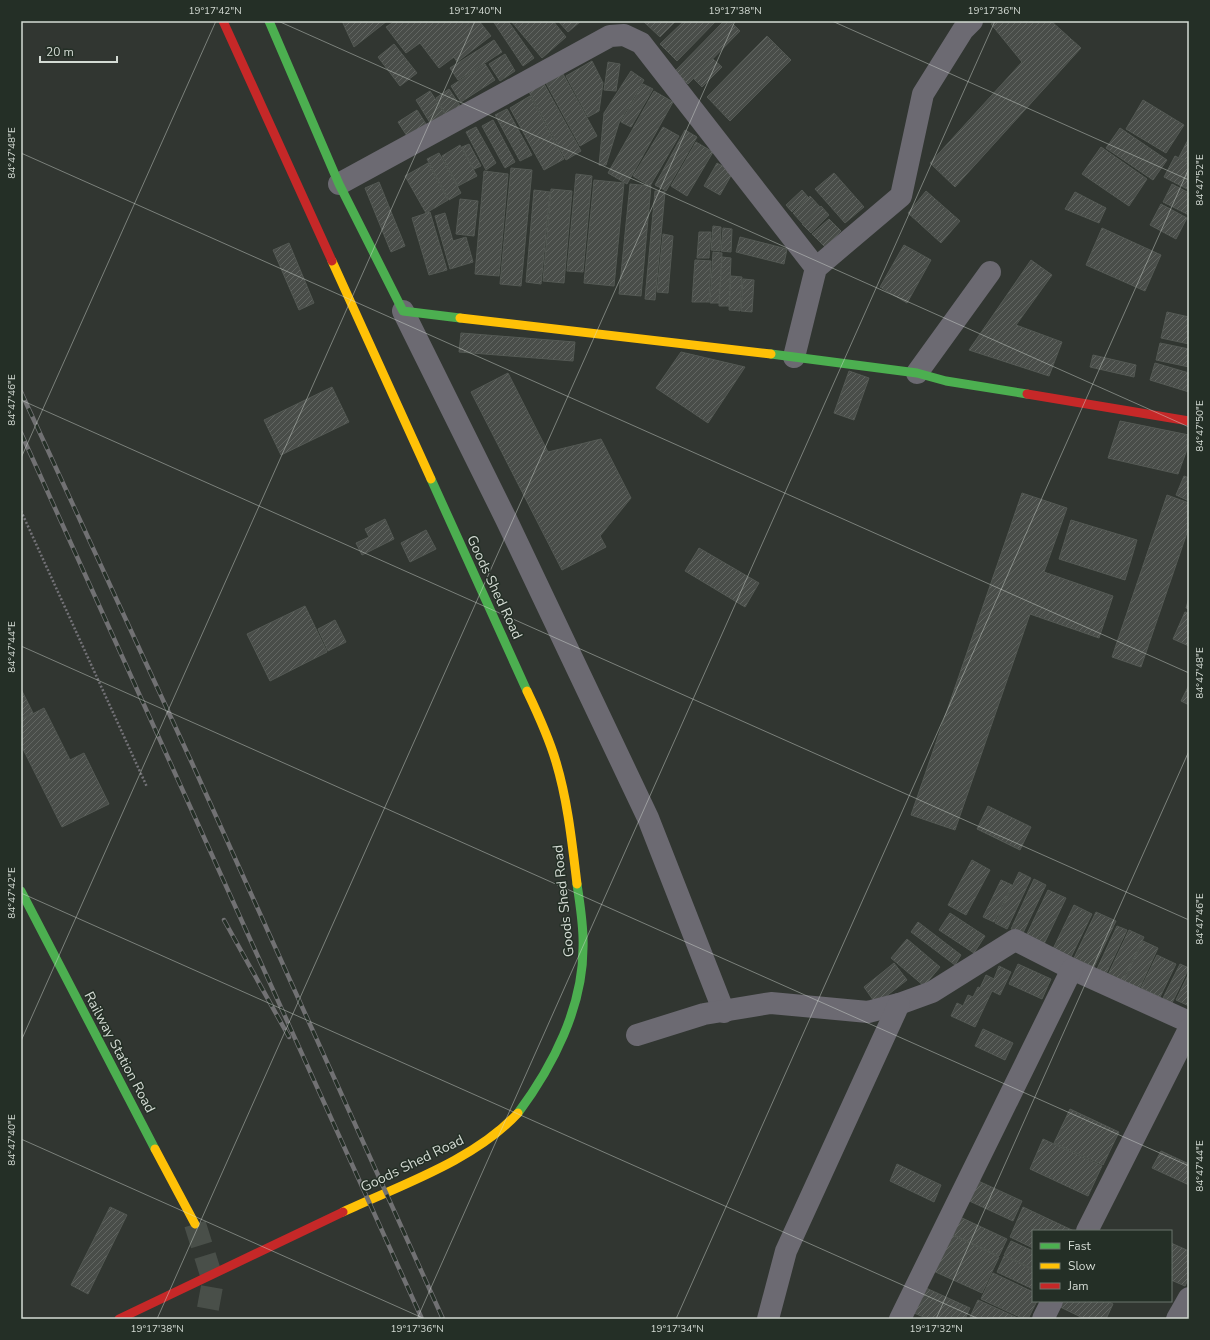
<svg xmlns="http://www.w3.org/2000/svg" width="1210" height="1340" font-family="'Nunito Sans',sans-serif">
	<defs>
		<pattern id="building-hatch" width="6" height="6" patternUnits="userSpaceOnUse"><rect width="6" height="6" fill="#494d49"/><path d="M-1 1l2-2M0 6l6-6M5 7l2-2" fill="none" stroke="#626662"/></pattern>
	</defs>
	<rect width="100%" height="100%" fill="#313631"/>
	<g fill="url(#building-hatch)" stroke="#545954">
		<polygon points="342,21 387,21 354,47"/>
		<polygon points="395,21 479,21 491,36 457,62 454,57 439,68 420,43 406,53 386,27"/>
		<polygon points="493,21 508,21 534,58 523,66"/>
		<polygon points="511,21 553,21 566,37 542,58"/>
		<polygon points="558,21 581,21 568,32"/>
		<polygon points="643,21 676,21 660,37"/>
		<polygon points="684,21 716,21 677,61 660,44"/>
		<polygon points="724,21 730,21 740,31 688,84 675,71"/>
		<polygon points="995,21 1051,21 1081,48 955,187 930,163 1022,62 991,24"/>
		<polygon points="767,36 791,60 730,121 707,97"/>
		<polygon points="494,40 502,52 458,80 450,68"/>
		<polygon points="394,44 417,73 400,86 378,57"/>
		<polygon points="505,54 515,71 500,81 489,64"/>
		<polygon points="713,59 722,67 702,87 694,79"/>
		<polygon points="592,61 603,83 599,111 588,117 566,76"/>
		<polygon points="608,62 620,64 616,91 604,90"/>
		<polygon points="485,64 495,80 461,102 451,86"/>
		<polygon points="631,71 644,80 619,123 606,165 599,165 604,113"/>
		<polygon points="563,74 597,136 580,146 546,83"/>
		<polygon points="543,82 581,151 566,160 528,90"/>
		<polygon points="643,84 653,89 631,127 621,122"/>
		<polygon points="449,89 461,107 447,116 436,98"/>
		<polygon points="430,91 447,117 432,126 416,100"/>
		<polygon points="654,91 673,102 627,184 608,173"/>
		<polygon points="530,96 564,159 544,170 510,108"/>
		<polygon points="1143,100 1184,125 1166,153 1126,129"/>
		<polygon points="507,109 532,155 520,161 495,115"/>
		<polygon points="417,110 426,124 407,136 398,122"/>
		<polygon points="493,120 515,162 505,168 482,126"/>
		<polygon points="476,127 496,163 486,170 466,132"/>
		<polygon points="663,127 679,136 650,186 633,176"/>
		<polygon points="1120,128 1167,160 1153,180 1106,148"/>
		<polygon points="685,130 697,137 666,191 655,185"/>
		<polygon points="1189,138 1189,162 1179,157"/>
		<polygon points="696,142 713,152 687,196 671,186"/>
		<polygon points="469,144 481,166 474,169 462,147"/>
		<polygon points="460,145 477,176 458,186 442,156"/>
		<polygon points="1101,147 1147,179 1129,206 1082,174"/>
		<polygon points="439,153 461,193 449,200 427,159"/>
		<polygon points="1175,156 1189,163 1189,190 1164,177"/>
		<polygon points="428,163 448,200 426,213 405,176"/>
		<polygon points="717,163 733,172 720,195 704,186"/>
		<polygon points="511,168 532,170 521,286 500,284"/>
		<polygon points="484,171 508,174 499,276 475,274"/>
		<polygon points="834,173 864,207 845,223 815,189"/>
		<polygon points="576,174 592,176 583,272 567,271"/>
		<polygon points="594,180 624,183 614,286 584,283"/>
		<polygon points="379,182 405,246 391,252 365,188"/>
		<polygon points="630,184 651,186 641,296 619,294"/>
		<polygon points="1172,184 1189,193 1189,215 1163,202"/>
		<polygon points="551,189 572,191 564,283 543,281"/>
		<polygon points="534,190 550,192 541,284 526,282"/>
		<polygon points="802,190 808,197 792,212 786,205"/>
		<polygon points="655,191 665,192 655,300 645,299"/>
		<polygon points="926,191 960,221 941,243 908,213"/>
		<polygon points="1075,192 1106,208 1099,223 1065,209"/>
		<polygon points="810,196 820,207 802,223 793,213"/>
		<polygon points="460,199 478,201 474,236 456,234"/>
		<polygon points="1161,204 1187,218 1176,239 1150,225"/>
		<polygon points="821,206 829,215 811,233 802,224"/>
		<polygon points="430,212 447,270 429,275 412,218"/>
		<polygon points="445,213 453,241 466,237 473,262 450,269 435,216"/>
		<polygon points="829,219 841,231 825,247 812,234"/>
		<polygon points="713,226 721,227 720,251 711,250"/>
		<polygon points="723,228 732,229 731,252 721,251"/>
		<polygon points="1102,228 1161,255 1145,291 1086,265"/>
		<polygon points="699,232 711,232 709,258 697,258"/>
		<polygon points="663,234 673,236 668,293 657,292"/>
		<polygon points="740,237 787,249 784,264 736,252"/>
		<polygon points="289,243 314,303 299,310 273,250"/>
		<polygon points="904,245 931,260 907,303 880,287"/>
		<polygon points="713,252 722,253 719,303 710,303"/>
		<polygon points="722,257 731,258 729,306 719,306"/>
		<polygon points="695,260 711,261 709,302 692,302"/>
		<polygon points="1031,260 1052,275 1016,325 1062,342 1049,376 969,350"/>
		<polygon points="731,276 742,277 740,311 729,310"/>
		<polygon points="743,279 754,280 752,312 741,311"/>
		<polygon points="1167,312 1189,317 1189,344 1161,338"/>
		<polygon points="461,333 575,342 573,361 459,352"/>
		<polygon points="1160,343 1189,349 1189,367 1156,360"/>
		<polygon points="681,352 745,367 708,423 656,388"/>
		<polygon points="1093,355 1136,365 1134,377 1090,367"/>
		<polygon points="1155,363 1189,373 1189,392 1150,380"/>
		<polygon points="849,371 869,378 854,420 834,413"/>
		<polygon points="508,373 548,452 601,439 631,498 600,536 606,547 562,570 471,392"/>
		<polygon points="332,387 349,422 281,455 264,420"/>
		<polygon points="1120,421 1189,435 1189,444 1178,474 1108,458"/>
		<polygon points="1184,476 1189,478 1189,501 1176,495"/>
		<polygon points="1022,493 1067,508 1044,572 1113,596 1099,638 1030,614 955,830 911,815"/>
		<polygon points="1167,495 1189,503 1189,527 1141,667 1112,657"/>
		<polygon points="385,519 394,539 362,555 356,543 369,537 365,529"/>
		<polygon points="1071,520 1137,540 1125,580 1059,559"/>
		<polygon points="426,530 436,549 410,562 401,543"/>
		<polygon points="699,548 759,583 745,607 685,571"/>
		<polygon points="1189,598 1189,609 1186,608"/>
		<polygon points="305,606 327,652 270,681 247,634"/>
		<polygon points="1185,612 1189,613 1189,646 1173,639"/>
		<polygon points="335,620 346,642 328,651 318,629"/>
		<polygon points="1189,685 1189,705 1181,701"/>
		<polygon points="21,689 33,713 21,719"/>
		<polygon points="44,708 70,760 84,753 109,804 62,827 21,745 21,720"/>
		<polygon points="988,806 1031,827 1020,850 977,829"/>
		<polygon points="972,860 990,870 966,915 948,905"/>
		<polygon points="1019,872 1031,878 1007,929 995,923"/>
		<polygon points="1034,879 1046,885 1022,935 1011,929"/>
		<polygon points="1001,880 1012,885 994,922 983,917"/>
		<polygon points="1048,890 1066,898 1044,944 1026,936"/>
		<polygon points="1074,905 1092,914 1070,959 1052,951"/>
		<polygon points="1096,912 1116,921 1094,967 1074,958"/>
		<polygon points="950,913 985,936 974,953 939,930"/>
		<polygon points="918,922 961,955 955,965 911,932"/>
		<polygon points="1117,926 1127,930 1106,974 1097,969"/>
		<polygon points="1129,930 1144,937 1121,984 1107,977"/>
		<polygon points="907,939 940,967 924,986 891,958"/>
		<polygon points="1143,941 1158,948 1139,989 1123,982"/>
		<polygon points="1157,955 1176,964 1160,997 1141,988"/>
		<polygon points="894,963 907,980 876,1004 864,987"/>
		<polygon points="1018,964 1051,979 1042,999 1009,984"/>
		<polygon points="1180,964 1189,968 1172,1003 1163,998"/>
		<polygon points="999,966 1011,972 1000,995 992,991 975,1027 951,1016 957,1003 963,1006 968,995 973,997 978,987 980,988 986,975 994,979"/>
		<polygon points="1189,973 1189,1006 1176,1000"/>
		<polygon points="983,1029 1013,1043 1005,1060 975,1046"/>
		<polygon points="1070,1109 1119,1132 1103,1165 1054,1143"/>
		<polygon points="1043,1139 1102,1166 1088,1196 1030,1169"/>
		<polygon points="1161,1151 1189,1164 1189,1185 1152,1168"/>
		<polygon points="897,1164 941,1185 934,1202 890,1181"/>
		<polygon points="974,1179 1022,1201 1013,1221 965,1199"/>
		<polygon points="110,1207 127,1215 88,1294 71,1285"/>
		<polygon points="1023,1207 1074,1231 1033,1231 1033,1248 1010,1237"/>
		<polygon points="960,1217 1007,1239 999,1256 952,1234"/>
		<polygon points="946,1232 999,1257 982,1293 929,1269"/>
		<polygon points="1011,1241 1033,1251 1033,1269 1004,1255"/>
		<polygon points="1171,1243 1189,1251 1189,1278 1185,1286 1171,1280"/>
		<polygon points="1004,1256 1033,1270 1033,1289 997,1272"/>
		<polygon points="993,1273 1033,1292 1033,1301 1037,1301 1028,1319 1024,1319 981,1299"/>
		<polygon points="926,1288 970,1308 965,1319 928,1319 914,1313"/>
		<polygon points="978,1300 1020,1319 974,1319 970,1317"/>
		<polygon points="1058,1301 1107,1301 1113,1304 1106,1319 1085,1319 1056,1305"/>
	</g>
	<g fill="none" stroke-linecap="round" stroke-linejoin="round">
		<polyline stroke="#494f49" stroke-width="22" stroke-dasharray="22 11" stroke-linecap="butt" points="195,1224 213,1281 206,1319"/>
		<polyline stroke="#737277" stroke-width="2.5" stroke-dasharray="2 2" stroke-linecap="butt" points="21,511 147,787"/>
		<g stroke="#6c6a72" stroke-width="22">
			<polyline points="339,184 610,36 624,35 641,43 816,268"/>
			<polyline points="403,311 506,519 648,818 724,1012"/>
			<polyline points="794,357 816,268 901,196 923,94 963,30 972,21"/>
			<polyline points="917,373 990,272"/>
			<polyline points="637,1035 704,1014 771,1003 868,1012 899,1004 932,992 1015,940 1072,969 1189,1022"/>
			<polyline points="1087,1231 1189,1029"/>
			<polyline points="768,1319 786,1251 899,1004"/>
			<polyline points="900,1319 1072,969"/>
			<polyline points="1043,1319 1052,1301"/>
			<polyline points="1177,1319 1189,1298"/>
		</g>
		<g stroke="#4caf50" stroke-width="9">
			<polyline points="269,21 339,184 403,311 460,318"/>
			<polyline points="771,354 917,373 946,381 1027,394"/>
			<polyline points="431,479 527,691"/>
			<polyline points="21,891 155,1149"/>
			<path d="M518,1113C553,1066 583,1007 583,948C584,927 580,905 577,884"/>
		</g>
		<g stroke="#ffc107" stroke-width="9">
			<polyline points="332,261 431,479"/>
			<polyline points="460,318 771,354"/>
			<path d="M527,691C538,714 549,738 556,762C568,802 572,843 577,884"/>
			<polyline points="155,1149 195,1224"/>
			<path d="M343,1212C401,1185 475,1160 518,1113"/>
		</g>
		<g stroke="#c62828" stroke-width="9">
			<polyline points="223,21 332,261"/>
			<polyline points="1027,394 1189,421"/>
			<polyline points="119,1319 343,1212"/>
		</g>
		<g stroke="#717173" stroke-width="4.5">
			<g id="rail">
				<polyline points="21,392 192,763 443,1319"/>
				<polyline points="21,433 422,1319"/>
				<polyline points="224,920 289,1037"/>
			</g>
		</g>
		<use href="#rail" stroke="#242f26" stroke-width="3" stroke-dasharray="9" stroke-linecap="butt"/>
	</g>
	<path fill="none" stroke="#d4dbd4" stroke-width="1" stroke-opacity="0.45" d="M278,21L1189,427M832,21L1189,180M21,153L1189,673M21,400L1189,920M21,458L216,21M21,646L1189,1166M21,893L979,1319M21,1041L475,21M21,1139L425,1319M157,1319L735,21M417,1319L995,21M676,1319L1189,168M936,1319L1189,751"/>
	<g text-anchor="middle" stroke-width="3" stroke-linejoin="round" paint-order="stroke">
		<g font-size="14" fill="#d4dbd4" stroke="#242f26">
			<text transform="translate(495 587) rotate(65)" y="5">Goods Shed Road</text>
			<text transform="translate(563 901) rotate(-96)" y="5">Goods Shed Road</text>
			<text transform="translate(120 1052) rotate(62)" y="5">Railway Station Road</text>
			<text transform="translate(412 1163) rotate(-26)" y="5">Goods Shed Road</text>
		</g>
	</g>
	<rect width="1210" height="1340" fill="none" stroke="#242f26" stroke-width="44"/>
	<rect x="1032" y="1230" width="140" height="72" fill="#242f26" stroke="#6a746c"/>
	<rect x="1040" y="1243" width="20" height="6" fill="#4caf50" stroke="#6a746c"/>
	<text x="1068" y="1250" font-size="12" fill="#d4dbd4">Fast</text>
	<rect x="1040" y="1263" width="20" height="6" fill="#ffc107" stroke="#6a746c"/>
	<text x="1068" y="1270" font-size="12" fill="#d4dbd4">Slow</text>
	<rect x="1040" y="1283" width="20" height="6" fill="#c62828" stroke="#6a746c"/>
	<text x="1068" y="1290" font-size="12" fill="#d4dbd4">Jam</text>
	<path d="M40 56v6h77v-6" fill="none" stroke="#d4dbd4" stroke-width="2"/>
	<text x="46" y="56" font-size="12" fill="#d4dbd4" stroke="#242f26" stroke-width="3" paint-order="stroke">20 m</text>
	<rect x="22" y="22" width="1166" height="1296" fill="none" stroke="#d4dbd4" stroke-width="1.5"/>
	<g font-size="10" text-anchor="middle" fill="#d4dbd4">
		<text x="215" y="14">19°17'42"N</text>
		<text x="475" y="14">19°17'40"N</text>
		<text x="735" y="14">19°17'38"N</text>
		<text x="994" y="14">19°17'36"N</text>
		<text transform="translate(11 153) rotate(-90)" y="4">84°47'48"E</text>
		<text transform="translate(1199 180) rotate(-90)" y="4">84°47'52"E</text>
		<text transform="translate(11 400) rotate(-90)" y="4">84°47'46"E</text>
		<text transform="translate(1199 426) rotate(-90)" y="4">84°47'50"E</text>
		<text transform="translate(11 647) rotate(-90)" y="4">84°47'44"E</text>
		<text transform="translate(1199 673) rotate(-90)" y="4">84°47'48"E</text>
		<text transform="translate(11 893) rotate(-90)" y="4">84°47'42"E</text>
		<text transform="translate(1199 919) rotate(-90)" y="4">84°47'46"E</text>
		<text transform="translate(11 1140) rotate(-90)" y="4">84°47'40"E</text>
		<text transform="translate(1199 1166) rotate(-90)" y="4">84°47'44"E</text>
		<text x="157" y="1332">19°17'38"N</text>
		<text x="417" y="1332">19°17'36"N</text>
		<text x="677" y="1332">19°17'34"N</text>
		<text x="936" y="1332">19°17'32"N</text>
	</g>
</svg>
